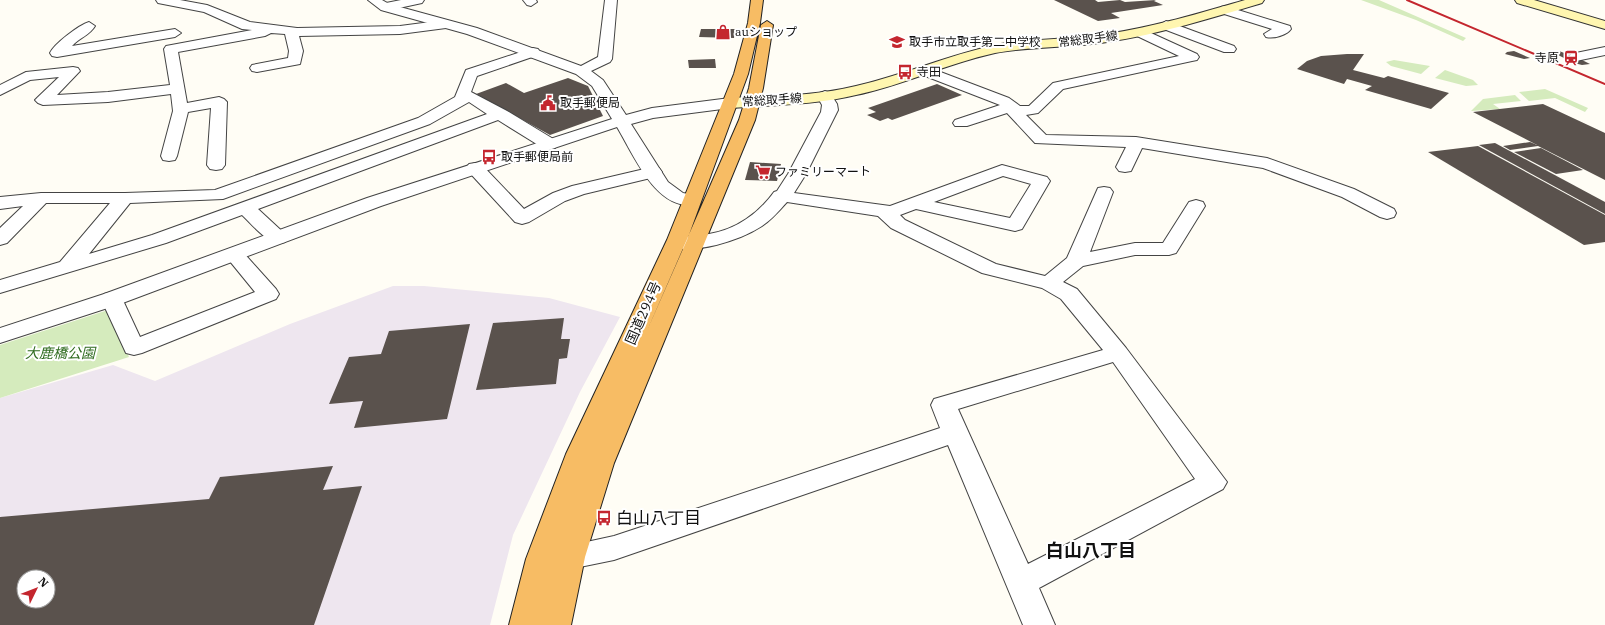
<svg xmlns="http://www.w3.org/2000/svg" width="1605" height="625" font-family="'IBM Plex Serif','Noto Sans JP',serif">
	<rect width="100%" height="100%" fill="#fffdf5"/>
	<path fill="#eee6ef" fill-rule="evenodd" d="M393,286H424L549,298L620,317L580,392L513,535L490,625H0V398L113,365L155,381L290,324ZM24,577H48V601H24Z"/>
	<g fill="#d5ebbd">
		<polygon points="1361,0 1379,0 1466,38 1463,41 1416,20"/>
		<polygon points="1394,60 1430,66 1421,74 1391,66 1386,62"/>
		<polygon points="1445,70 1473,80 1478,85 1466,86 1435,78"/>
		<polygon points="1545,89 1588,108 1585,112 1555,98 1529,101 1519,92"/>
		<polygon points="1515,95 1521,101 1493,104 1500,109 1471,111 1483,99"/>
		<polygon points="108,310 129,357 0,398 0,345"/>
	</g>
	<g fill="#5a524d" fill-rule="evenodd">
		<polygon points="1054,0 1095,0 1098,2 1120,0 1125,2 1156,0 1154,1 1163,5 1111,13 1120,18 1098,21"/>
		<polygon points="701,29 735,29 734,38 699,37"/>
		<polygon points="1514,51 1530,58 1524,59 1505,54 1507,52"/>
		<polygon points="1559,51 1583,60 1582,60 1590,64 1582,65 1574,63 1552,52"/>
		<polygon points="1347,54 1364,54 1353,70 1384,78 1388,76 1449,93 1431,109 1365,90 1372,86 1347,79 1344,84 1297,69 1307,61 1321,56"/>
		<polygon points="715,59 716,68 689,68 688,60"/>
		<polygon points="568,78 588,86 603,116 550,135 476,94 506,83 524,93"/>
		<polygon points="937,84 962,95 892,120 888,118 880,121 867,115 876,112 868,108"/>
		<polygon points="1543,104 1605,133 1605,180 1538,146 1510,150 1503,146 1530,142 1537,145 1473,112"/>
		<polygon points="1495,143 1605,202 1605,214 1479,145"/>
		<polygon points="1478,146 1605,215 1605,242 1584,245 1428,152"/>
		<polygon points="1541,148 1583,170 1556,174 1514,152"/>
		<polygon points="750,162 781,164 777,181 745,180"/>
		<polygon points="564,318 561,339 570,339 567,358 559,359 556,384 476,390 493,323"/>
		<polygon points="470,324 447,419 354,428 363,401 329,404 349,357 381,354 389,331"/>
		<path d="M333,466L323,490L362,486L314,625H0V517L209,499L220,477ZM24,577H48V601H24Z"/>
	</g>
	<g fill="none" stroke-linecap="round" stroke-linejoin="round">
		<g stroke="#444" stroke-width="2">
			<g id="minor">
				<polygon points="156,0 180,0 207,5 250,22 297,28 400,26 446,20 452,24 446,28 400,34 299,36 303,51 300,64 257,72 252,71 250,68 252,65 288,58 289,51 285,34 271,33 265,36 178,52 187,103 219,97 224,99 227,102 225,165 222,169 216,170 210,169 207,165 211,108 188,112 177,156 175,160 169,161 163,160 161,156 173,111 171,94 108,102 43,105 38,103 35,100 38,97 59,77 30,80 0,95 0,85 26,72 73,67 78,68 80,71 57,95 108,92 170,85 164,49 166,46 252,30 242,29 204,12 158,3"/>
				<polygon points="401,0 424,0 422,3 385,11 379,7 381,4"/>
				<polygon points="523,0 536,0 537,2 531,6 527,5"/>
				<path d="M1225,6L1290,26L1291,29C1287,35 1274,39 1266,37L1264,34L1272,29L1221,13L1219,10L1221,7Z"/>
				<polygon points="1166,21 1234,46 1236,49 1234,52 1224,52 1161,28 1160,25"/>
				<path d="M89,22L95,26C90,35 79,38 72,46L175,29L181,33L175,37L57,57L52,56L50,53C54,44 79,25 89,22Z"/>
				<polygon points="1140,28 1197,54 1199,57 1197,60 1192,61 1063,89 1038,113 1026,115 1046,135 1136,137 1267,158 1354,189 1394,209 1396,213 1394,217 1387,219 1380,217 1342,197 1263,168 1142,148 1131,171 1125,172 1119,171 1116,167 1126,147 1035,143 1007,113 967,126 955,126 953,123 955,120 1000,105 920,74 918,71 920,68 930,68 1009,98 1020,106 1029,106 1053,83 1179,56 1135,35 1134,32"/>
				<polygon points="1605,47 1605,55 1576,61 1571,60 1569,57 1571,54"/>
				<path d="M533,48L538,49L540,52L538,55L477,76L471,92L507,111L555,140L557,144L555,148L549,149L543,148L498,120L258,209L285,234L288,238L285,242C268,246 254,226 242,215L166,243L0,293V280L60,262L110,203H46L7,243L0,245V228L23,206L0,209V197L41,193H125L215,190L418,118L455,97L466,70ZM469,102L487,114L152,235L89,254L130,203L223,199L430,124Z"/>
				<path d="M825,91L830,93L837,104L838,110L806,174L794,193L890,206L1002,165L1047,177L1050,181L1022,229L1015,231L916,209L900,215L905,220L996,264L1045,276L1067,258L1098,188L1104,187L1110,188L1113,192L1090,252L1135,243H1163L1189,202L1196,200L1203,202L1205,206L1176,253L1169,255H1135L1083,266L1063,282L1077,289L1126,348L1227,482L1223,489L1039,588L1055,625H1023L948,445L614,560L570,569L559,566L555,557L559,548L614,536L940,428L931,405L934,399L1103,350L1061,299L1042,288L982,273L891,228L878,216L787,202C779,211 771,220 762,226C739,241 696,254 669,247L666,243L669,239C682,236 696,236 709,234C736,230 759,213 774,192L777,191L788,174L821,112L822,105L817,96L820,93ZM1003,176L1031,184L1010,218L934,202ZM1113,362L1195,479L1028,564L958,409Z"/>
				<polygon points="475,163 481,164 524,209 553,193 572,186 653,167 659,168 662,172 659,176 584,194 565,201 529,222 522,224 515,222 469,172 466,168 469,164"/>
				<polygon points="234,248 241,250 276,289 279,294 276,299 142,353 134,355 126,353 101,299 104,294 112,292 120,294 140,337 255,292 224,254 227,250"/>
			</g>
		</g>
		<g stroke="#444" stroke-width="2">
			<path id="tertiary" d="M368,0H382L389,4L477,28L581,66L598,57L605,0H617L612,59L610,62L591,71L603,80L626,115L652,108L730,98L735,100L738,103L735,106L730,108L653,118L631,124L668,182L683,193L698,196L701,200L698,204C657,214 634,155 617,127L381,206L120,304L0,343V328L104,294L367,198L612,119L592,86L576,74L467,34L381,10Z"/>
		</g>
		<g stroke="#333" stroke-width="2">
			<g id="secondary">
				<path d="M1245,0H1264L1262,3C1211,18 1160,34 1107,42C1070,48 1032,46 995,53C948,63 904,85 856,95C815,105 772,105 730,108L725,106L722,103L725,100L730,98C772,96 815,96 856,86C904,75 948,55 996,45C1032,38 1070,40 1107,34C1154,27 1200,13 1245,0Z"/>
				<polygon points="1515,0 1534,0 1605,21 1605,29 1517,3"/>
			</g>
		</g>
		<g stroke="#222" stroke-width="2">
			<polygon id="trunk" points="751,0 763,0 760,23 748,74 687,240 646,333 739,120 749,88 761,25 767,21 773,25 763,88 755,120 614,463 585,557 571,625 509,625 526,559 566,454 667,240 734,74 748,23"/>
		</g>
		<use href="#minor" fill="#fff" fill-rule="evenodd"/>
		<use href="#tertiary" fill="#fff" fill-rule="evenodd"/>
		<use href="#secondary" fill="#fff6b0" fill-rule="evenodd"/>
		<use href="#trunk" fill="#f7bc64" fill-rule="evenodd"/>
		<polyline stroke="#c4262e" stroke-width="2" points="1407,0 1605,84"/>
	</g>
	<defs>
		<g id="shop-bare" transform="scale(1.2)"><path d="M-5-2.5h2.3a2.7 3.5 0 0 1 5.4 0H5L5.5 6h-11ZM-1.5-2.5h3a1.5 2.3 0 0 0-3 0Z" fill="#c4262e" stroke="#fff" stroke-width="2.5" paint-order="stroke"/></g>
		<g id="school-bare" transform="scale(1.2)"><path d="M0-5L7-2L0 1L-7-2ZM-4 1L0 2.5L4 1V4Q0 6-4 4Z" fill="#c4262e" stroke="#fff" stroke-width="2.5" paint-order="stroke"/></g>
		<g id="station-bare" transform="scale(1.2)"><path d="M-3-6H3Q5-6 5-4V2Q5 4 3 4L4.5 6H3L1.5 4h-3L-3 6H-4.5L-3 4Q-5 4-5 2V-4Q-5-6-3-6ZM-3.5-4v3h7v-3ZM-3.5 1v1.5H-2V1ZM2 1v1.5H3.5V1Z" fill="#c4262e" stroke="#fff" stroke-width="2.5" paint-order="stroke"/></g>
		<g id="bus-bare" transform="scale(1.2)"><path d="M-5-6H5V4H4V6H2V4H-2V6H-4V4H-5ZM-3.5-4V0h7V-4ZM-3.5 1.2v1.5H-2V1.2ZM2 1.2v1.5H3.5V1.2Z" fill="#c4262e" stroke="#fff" stroke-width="2.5" paint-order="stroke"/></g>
		<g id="civic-bare" transform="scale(1.2)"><path d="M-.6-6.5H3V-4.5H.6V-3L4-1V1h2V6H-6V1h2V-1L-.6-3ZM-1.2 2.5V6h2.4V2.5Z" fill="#c4262e" stroke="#fff" stroke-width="2.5" paint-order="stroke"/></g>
		<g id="supermarket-bare" transform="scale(1.2)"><path d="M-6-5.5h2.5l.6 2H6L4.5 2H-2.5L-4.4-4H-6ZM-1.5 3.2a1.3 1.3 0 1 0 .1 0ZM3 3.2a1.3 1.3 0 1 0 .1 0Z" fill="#c4262e" stroke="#fff" stroke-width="2.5" paint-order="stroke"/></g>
	</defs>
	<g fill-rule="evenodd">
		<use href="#shop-bare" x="723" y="32"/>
		<use href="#school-bare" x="897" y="42"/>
		<use href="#station-bare" x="1571" y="58"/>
		<use href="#bus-bare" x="905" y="72"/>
		<use href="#civic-bare" x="548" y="103"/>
		<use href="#bus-bare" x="489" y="157"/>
		<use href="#supermarket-bare" x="763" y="172"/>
		<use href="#bus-bare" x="604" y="518"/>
	</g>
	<g text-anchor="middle" stroke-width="4" stroke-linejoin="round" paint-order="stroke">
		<g font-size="12" fill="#111" stroke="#fff" text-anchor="start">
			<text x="735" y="36">auショップ</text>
			<text x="909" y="46">取手市立取手第二中学校</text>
			<text x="1559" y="62" text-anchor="end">寺原</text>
			<text x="917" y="76">寺田</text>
			<text x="560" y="107">取手郵便局</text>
			<text x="501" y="161">取手郵便局前</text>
			<text x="775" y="176">ファミリーマート</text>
		</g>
		<g font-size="12" fill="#111" stroke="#fff">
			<text transform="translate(1088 39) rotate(-7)" y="4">常総取手線</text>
			<text transform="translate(772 100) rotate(-4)" y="4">常総取手線</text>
		</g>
		<g font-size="14" fill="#111" stroke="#fff">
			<text transform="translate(643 313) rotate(-66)" y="5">国道294号</text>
		</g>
		<g font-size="14" font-style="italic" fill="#2f6b1f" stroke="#fff">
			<text x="60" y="358">大鹿橋公園</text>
		</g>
		<g font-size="17" fill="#111" stroke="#fff" text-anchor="start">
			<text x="616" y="524">白山八丁目</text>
		</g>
		<g font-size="18" font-weight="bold" fill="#111" stroke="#fff">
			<text x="1091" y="557">白山八丁目</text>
		</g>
	</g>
	<g transform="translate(36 589) rotate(47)"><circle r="19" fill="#ffffff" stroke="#a0a0a0"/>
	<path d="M0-3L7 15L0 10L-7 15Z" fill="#c4262e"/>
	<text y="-6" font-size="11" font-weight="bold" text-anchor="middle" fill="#111111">N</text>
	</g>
</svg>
